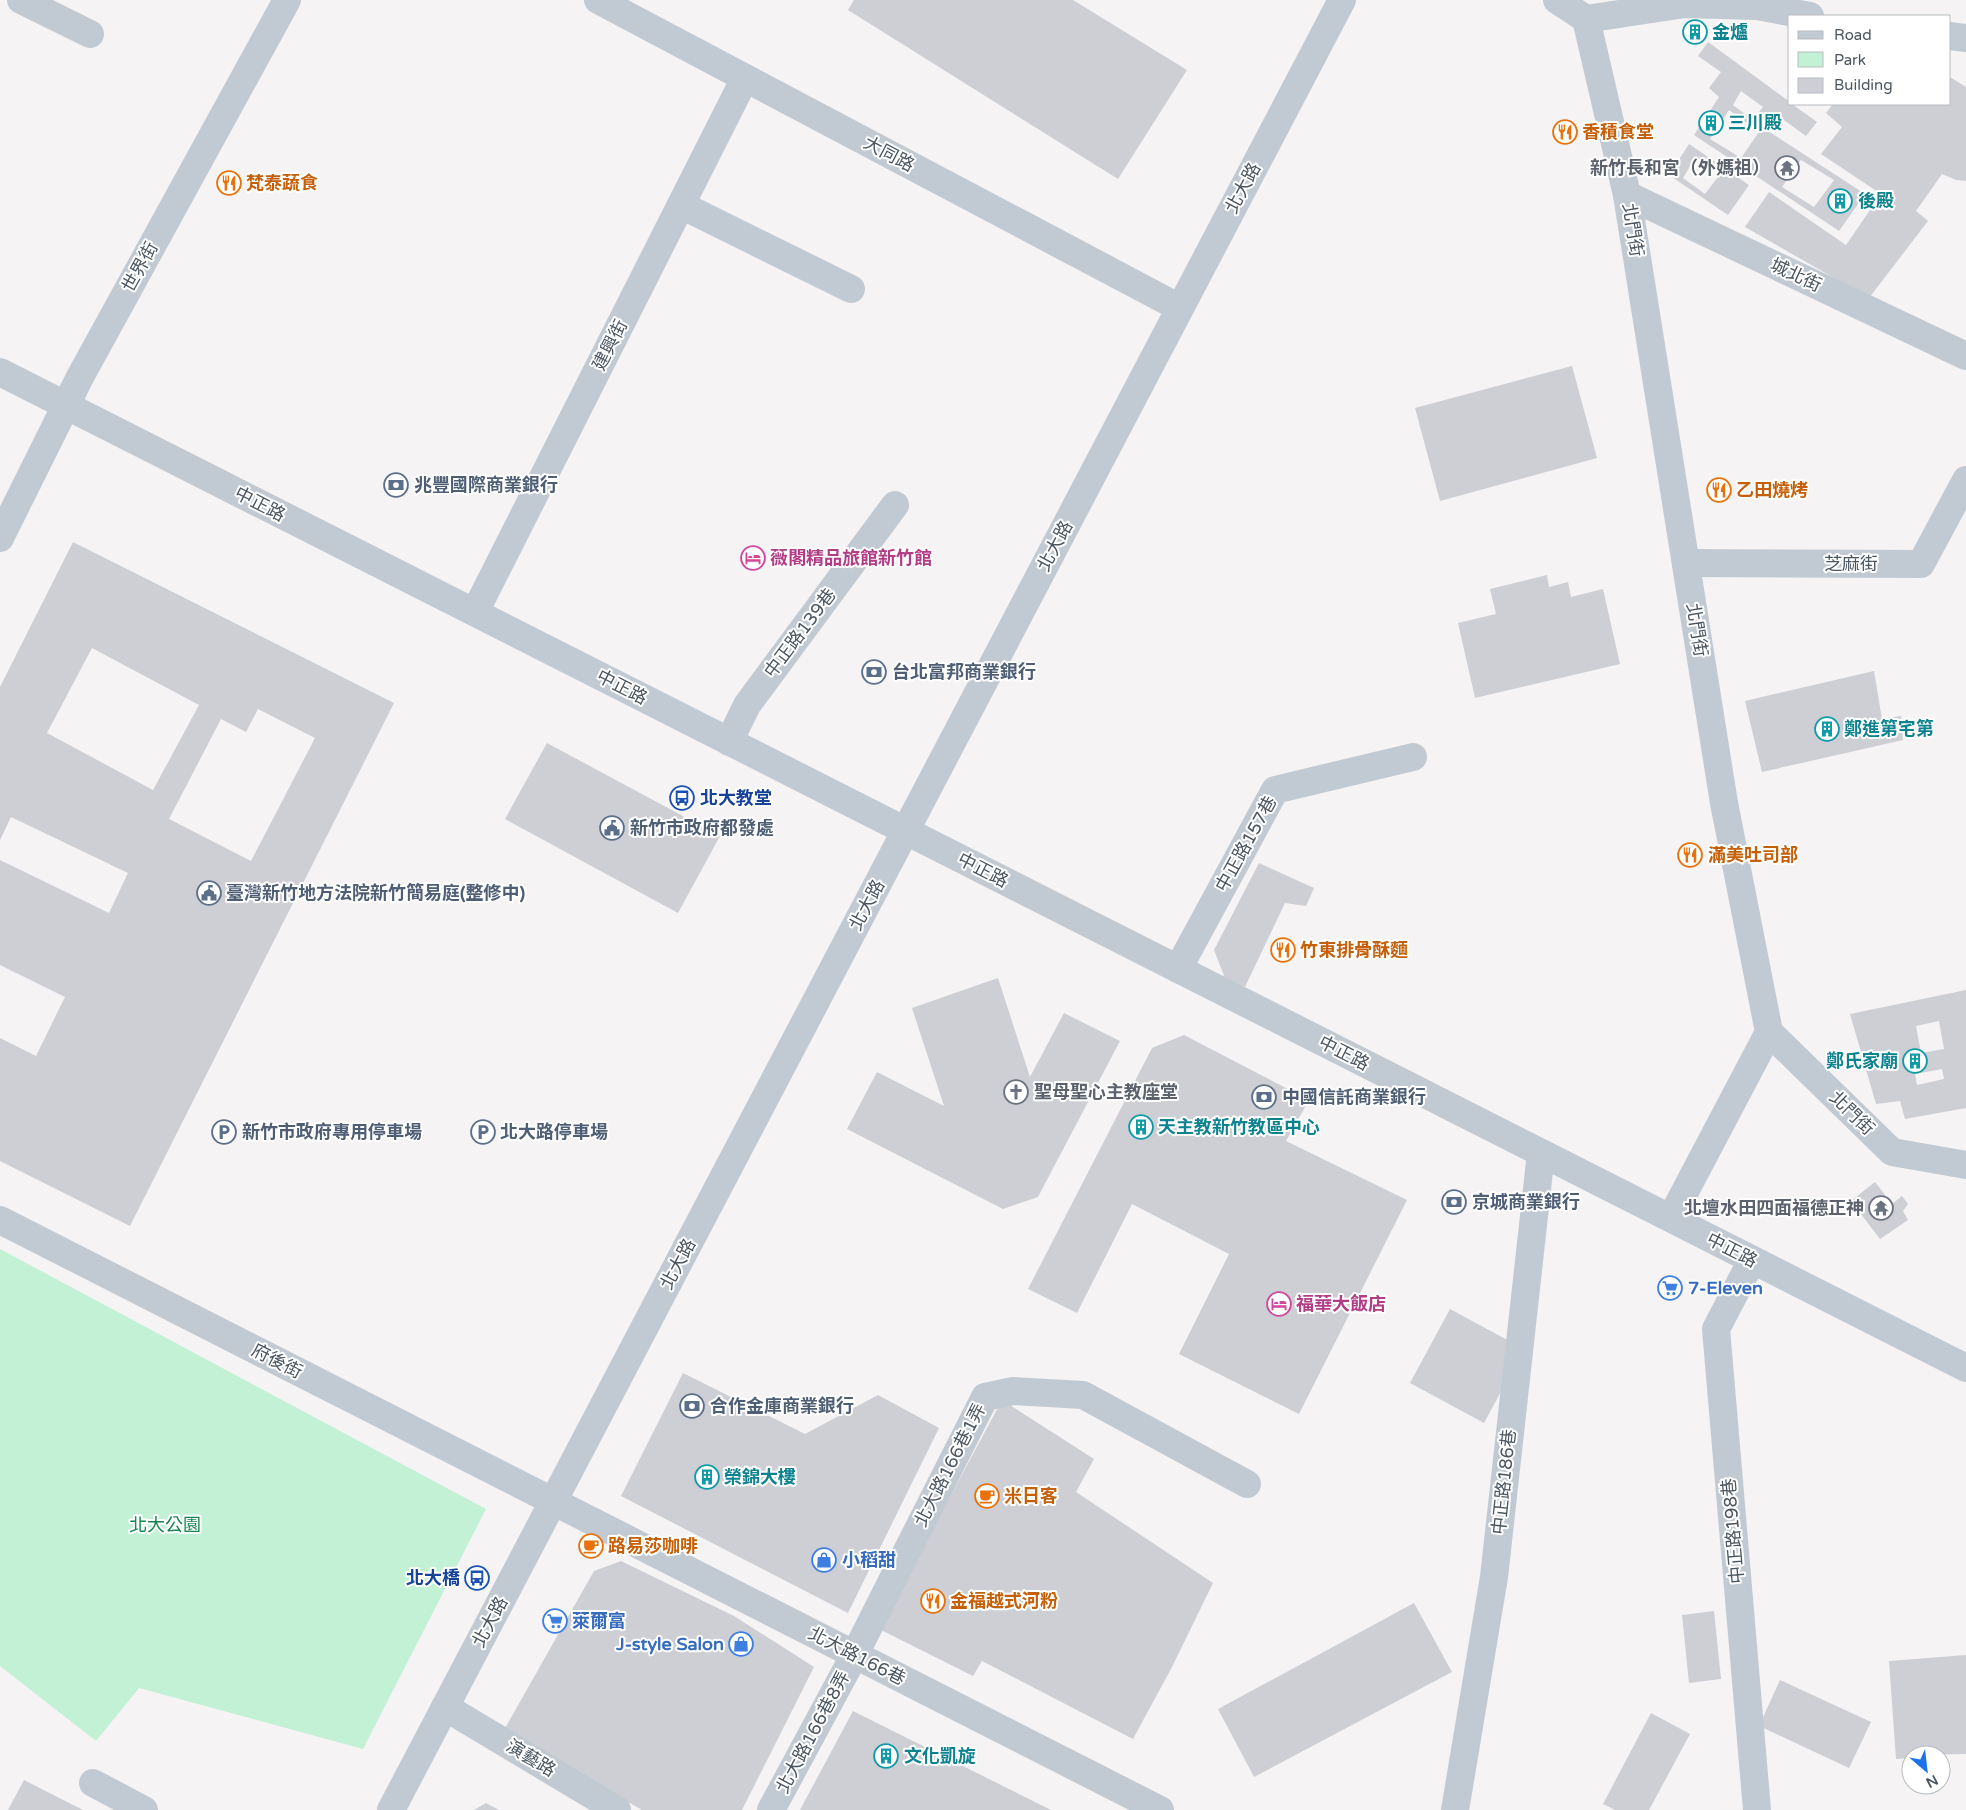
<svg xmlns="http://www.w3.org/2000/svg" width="1966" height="1810" font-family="'Varela Round','Noto Sans TC',sans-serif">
	<rect width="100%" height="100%" fill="#f5f3f3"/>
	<polygon fill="#c3f1d5" points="0,1249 486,1509 363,1749 139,1688 96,1741 0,1666"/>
	<g fill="#cdcfd5" fill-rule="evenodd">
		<polygon points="854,0 1073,0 1187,70 1118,179 848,10"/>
		<circle cx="1695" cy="32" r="8"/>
		<path d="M1708,42L1790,102V104H1792L1817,122L1806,136L1773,112L1762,127L1865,194L1839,231L1694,135L1719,97L1709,88L1721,72L1698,56ZM1741,91L1763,107L1753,120L1733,105ZM1729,110L1759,132L1741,158L1710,139ZM1801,160L1834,180L1814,207L1782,187Z"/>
		<polygon points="1950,77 1966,87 1966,181 1956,180 1942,174 1916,211 1928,221 1869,298 1745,227 1769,192 1846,245 1881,194 1821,154 1842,127 1826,113 1833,104 1950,104"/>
		<path d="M1689,144L1749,185L1728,215L1669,175ZM1696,156L1721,173L1705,194L1683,178Z"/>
		<polygon points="1572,366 1597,458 1440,501 1415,408"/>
		<path d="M73,542L394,703L130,1226L0,1161V1038L36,1056L65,997L0,965V860L109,913L128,873L11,817L0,840V687ZM92,648L199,705L153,790L47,733ZM258,709L315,738L251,861L169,819L221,719L246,732Z"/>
		<polygon points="1547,575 1549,587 1568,582 1571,597 1603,589 1620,664 1475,698 1458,623 1496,614 1490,589"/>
		<polygon points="1874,671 1882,719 1901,716 1903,740 1762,772 1745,701"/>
		<polygon points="547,743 720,836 678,913 505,819"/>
		<polygon points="1259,863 1314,888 1306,906 1285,903 1245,987 1225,978 1214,950"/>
		<polygon points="998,978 1030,1077 1064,1013 1120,1041 1038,1197 1003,1209 847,1129 877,1072 944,1106 912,1008"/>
		<path d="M1966,990V1108L1905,1119L1900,1101L1876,1104L1850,1014ZM1939,1021L1944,1049L1921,1053L1916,1026ZM1942,1069L1944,1079L1917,1085L1915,1074Z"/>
		<polygon points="1184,1035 1309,1100 1286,1141 1407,1200 1299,1414 1179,1354 1229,1254 1132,1204 1077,1313 1028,1289 1152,1048"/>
		<polygon points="1875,1182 1892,1204 1902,1196 1908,1204 1903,1211 1908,1220 1880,1239 1851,1201"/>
		<polygon points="1450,1309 1524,1349 1484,1423 1410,1383"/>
		<polygon points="683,1373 805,1434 878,1395 939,1428 848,1613 621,1496"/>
		<polygon points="1002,1400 1094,1459 1076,1492 1213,1583 1172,1667 1133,1739 982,1661 973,1676 879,1629"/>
		<polygon points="621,1561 734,1616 814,1667 742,1810 642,1810 504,1730 594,1571"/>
		<polygon points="1414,1603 1452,1672 1254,1777 1218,1709"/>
		<polygon points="1714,1611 1721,1679 1689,1683 1682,1615"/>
		<polygon points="1966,1655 1966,1754 1911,1755 1911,1758 1896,1759 1889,1661"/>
		<polygon points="1780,1680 1871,1722 1849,1768 1759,1726"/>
		<polygon points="853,1711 1051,1810 800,1810"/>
		<polygon points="1651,1713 1690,1734 1649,1810 1615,1810 1603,1804"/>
		<polygon points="24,1780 83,1810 8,1810"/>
		<polygon points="486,1803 499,1810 474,1810"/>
	</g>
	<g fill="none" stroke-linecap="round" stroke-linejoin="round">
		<g stroke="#c1cad2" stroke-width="28">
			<polyline points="21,0 90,34"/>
			<polyline points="598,0 1180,308"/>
			<polyline points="1557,0 1586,19 1627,195 1724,803 1769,1032 1892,1152 1966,1165"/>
			<polyline points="1586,19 1685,4 1757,6 1810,16"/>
			<polyline points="1950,36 1966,38"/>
			<polyline points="1627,195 1966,356"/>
			<polyline points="681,205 851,289"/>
			<polyline points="0,372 1966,1368"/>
			<polyline points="0,538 80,377 287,0"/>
			<polyline points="1686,563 1921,564 1966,480"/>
			<polyline points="475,612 745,78"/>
			<polyline points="729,742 747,705 895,505"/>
			<polyline points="1178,969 1275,790 1413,757"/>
			<polyline points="1671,1218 1769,1032"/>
			<polyline points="0,1220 1160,1810"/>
			<polyline points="1752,1260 1716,1329 1757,1810"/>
			<polyline points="445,1707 617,1810"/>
			<polyline points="93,1783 144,1810"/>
			<polyline points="391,1810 1342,0"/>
			<polyline points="771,1810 855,1654 985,1397 1013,1391 1083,1395 1247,1484"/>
			<polyline points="1455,1810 1494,1577 1541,1153"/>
		</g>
	</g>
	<defs>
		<g id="building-ring" transform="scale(1.25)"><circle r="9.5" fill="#fff" stroke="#0f9aa8" stroke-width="1.5"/><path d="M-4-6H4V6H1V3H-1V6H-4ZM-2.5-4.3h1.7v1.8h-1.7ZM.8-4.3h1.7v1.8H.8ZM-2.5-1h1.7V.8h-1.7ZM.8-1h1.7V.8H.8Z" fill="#0f9aa8"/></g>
		<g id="restaurant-ring" transform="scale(1.25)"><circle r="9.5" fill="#fff" stroke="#e8710a" stroke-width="1.5"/><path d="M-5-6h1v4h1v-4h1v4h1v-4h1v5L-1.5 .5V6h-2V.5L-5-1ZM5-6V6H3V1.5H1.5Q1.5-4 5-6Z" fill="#e8710a"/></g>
		<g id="temple-ring" transform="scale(1.25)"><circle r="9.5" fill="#fff" stroke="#6b7280" stroke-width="1.5"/><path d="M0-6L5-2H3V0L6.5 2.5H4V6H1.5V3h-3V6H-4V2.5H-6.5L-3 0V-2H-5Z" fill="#6b7280"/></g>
		<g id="bank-ring" transform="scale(1.25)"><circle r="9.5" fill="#fff" stroke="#5c6f8a" stroke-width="1.5"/><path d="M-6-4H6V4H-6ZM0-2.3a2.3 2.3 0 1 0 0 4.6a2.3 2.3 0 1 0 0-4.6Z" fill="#5c6f8a"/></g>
		<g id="hotel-ring" transform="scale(1.25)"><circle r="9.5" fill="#fff" stroke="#d1479c" stroke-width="1.5"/><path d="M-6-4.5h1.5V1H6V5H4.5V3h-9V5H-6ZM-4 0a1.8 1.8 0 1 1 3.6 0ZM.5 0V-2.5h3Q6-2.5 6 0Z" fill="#d1479c"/></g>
		<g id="bus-ring" transform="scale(1.25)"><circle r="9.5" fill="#fff" stroke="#1a4fb4" stroke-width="1.5"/><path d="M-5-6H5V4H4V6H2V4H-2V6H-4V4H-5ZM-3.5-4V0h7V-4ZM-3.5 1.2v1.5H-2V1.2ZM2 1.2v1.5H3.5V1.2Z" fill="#1a4fb4"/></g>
		<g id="civic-ring" transform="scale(1.25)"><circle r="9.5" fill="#fff" stroke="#5c6f8a" stroke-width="1.5"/><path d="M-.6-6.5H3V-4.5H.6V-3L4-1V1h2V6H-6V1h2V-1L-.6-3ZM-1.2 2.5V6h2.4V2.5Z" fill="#5c6f8a"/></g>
		<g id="church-ring" transform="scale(1.25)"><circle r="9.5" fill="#fff" stroke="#6b7280" stroke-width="1.5"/><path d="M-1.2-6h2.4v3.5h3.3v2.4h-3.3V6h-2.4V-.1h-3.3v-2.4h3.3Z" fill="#6b7280"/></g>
		<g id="parking-ring" transform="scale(1.25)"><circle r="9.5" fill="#fff" stroke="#5c6f8a" stroke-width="1.5"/><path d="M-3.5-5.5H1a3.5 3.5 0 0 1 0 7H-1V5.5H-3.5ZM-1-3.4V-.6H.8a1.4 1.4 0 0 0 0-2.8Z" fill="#5c6f8a"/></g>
		<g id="supermarket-ring" transform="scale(1.25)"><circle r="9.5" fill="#fff" stroke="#3f7fe0" stroke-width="1.5"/><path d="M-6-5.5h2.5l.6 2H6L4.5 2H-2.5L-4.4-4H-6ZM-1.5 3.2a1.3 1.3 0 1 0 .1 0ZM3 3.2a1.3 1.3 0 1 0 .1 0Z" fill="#3f7fe0"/></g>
		<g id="cafe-ring" transform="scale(1.25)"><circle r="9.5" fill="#fff" stroke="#e8710a" stroke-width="1.5"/><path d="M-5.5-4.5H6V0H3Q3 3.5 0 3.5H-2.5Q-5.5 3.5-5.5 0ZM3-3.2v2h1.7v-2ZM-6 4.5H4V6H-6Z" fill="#e8710a"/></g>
		<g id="shop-ring" transform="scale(1.25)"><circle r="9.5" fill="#fff" stroke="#3f7fe0" stroke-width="1.5"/><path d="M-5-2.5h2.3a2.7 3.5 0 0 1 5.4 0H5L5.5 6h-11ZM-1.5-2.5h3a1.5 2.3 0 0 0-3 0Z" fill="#3f7fe0"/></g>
	</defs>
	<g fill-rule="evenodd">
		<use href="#building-ring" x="1695" y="32"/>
		<use href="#building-ring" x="1711" y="123"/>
		<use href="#restaurant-ring" x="1565" y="132"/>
		<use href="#temple-ring" x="1787" y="168"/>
		<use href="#restaurant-ring" x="229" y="183"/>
		<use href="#building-ring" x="1840" y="201"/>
		<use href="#bank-ring" x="396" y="485"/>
		<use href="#restaurant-ring" x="1719" y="490"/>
		<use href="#hotel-ring" x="753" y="558"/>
		<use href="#bank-ring" x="874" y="672"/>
		<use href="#building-ring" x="1827" y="729"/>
		<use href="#bus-ring" x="682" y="798"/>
		<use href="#civic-ring" x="612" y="828"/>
		<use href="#restaurant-ring" x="1690" y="855"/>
		<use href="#civic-ring" x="209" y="893"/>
		<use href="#restaurant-ring" x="1283" y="950"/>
		<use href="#building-ring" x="1915" y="1061"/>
		<use href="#church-ring" x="1016" y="1092"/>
		<use href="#bank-ring" x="1264" y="1097"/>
		<use href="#building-ring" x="1141" y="1127"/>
		<use href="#parking-ring" x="224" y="1132"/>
		<use href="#parking-ring" x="483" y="1132"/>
		<use href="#bank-ring" x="1454" y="1202"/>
		<use href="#temple-ring" x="1881" y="1208"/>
		<use href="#supermarket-ring" x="1670" y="1288"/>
		<use href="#hotel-ring" x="1279" y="1304"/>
		<use href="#bank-ring" x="692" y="1406"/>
		<use href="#building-ring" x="707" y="1477"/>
		<use href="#cafe-ring" x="987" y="1496"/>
		<use href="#cafe-ring" x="591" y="1546"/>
		<use href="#shop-ring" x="824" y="1560"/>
		<use href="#bus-ring" x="477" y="1578"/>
		<use href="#restaurant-ring" x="933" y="1601"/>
		<use href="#supermarket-ring" x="555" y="1621"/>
		<use href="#shop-ring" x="741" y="1644"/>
		<use href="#building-ring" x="886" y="1756"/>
	</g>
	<g text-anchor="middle" stroke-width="4" stroke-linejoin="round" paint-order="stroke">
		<g font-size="18" font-weight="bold" fill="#0d838f" stroke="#fff" text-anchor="start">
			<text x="1712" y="38">金爐</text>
			<text x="1728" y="129">三川殿</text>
			<text x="1858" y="207">後殿</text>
			<text x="1844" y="735">鄭進第宅第</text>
			<text x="1898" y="1067" text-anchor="end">鄭氏家廟</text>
			<text x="1158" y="1133">天主教新竹教區中心</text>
			<text x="724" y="1483">榮錦大樓</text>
			<text x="904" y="1762">文化凱旋</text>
		</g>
		<g font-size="18" font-weight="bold" fill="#c56008" stroke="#fff" text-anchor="start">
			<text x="1582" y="138">香積食堂</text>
			<text x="246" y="189">梵泰蔬食</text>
			<text x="1736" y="496">乙田燒烤</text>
			<text x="1708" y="861">滿美吐司部</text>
			<text x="1300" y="956">竹東排骨酥麵</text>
			<text x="1004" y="1502">米日客</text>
			<text x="608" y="1552">路易莎咖啡</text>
			<text x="950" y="1607">金福越式河粉</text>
		</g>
		<g font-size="18" fill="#4a5661" stroke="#fff">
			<text transform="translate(889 154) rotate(28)" y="6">大同路</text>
			<text transform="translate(1243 188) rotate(-62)" y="6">北大路</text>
			<text transform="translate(1633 230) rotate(81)" y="6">北門街</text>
			<text transform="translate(140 267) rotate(-61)" y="6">世界街</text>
			<text transform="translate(1796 275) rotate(25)" y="6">城北街</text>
			<text transform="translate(610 345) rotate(-63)" y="6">建興街</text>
			<text transform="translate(260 504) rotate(27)" y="6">中正路</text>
			<text transform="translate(1055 546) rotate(-62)" y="6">北大路</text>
			<text x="1851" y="570">芝麻街</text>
			<text transform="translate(1697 630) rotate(81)" y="6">北門街</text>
			<text transform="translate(800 633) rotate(-53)" y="6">中正路139巷</text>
			<text transform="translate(622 687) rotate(27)" y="6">中正路</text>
			<text transform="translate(1246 844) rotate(-61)" y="6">中正路157巷</text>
			<text transform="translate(983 870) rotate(27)" y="6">中正路</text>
			<text transform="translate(867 905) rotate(-62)" y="6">北大路</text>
			<text transform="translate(1344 1053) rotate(27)" y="6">中正路</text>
			<text transform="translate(1852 1113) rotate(44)" y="6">北門街</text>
			<text transform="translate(1732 1250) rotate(27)" y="6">中正路</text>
			<text transform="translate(678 1264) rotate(-62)" y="6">北大路</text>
			<text transform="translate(277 1361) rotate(27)" y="6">府後街</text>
			<text transform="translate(950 1465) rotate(-63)" y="6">北大路166巷1弄</text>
			<text transform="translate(1504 1482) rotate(-84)" y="6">中正路186巷</text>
			<text transform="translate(1733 1531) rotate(-95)" y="6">中正路198巷</text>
			<text transform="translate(490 1622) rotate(-62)" y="6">北大路</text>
			<text transform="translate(857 1656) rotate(27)" y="6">北大路166巷</text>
			<text transform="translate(813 1732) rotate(-62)" y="6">北大路166巷8弄</text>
			<text transform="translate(531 1758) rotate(31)" y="6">演藝路</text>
		</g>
		<g font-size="18" font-weight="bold" fill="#5b616d" stroke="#fff" text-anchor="end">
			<text x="1770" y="174">新竹長和宮（外媽祖）</text>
			<text x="1034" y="1098" text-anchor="start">聖母聖心主教座堂</text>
			<text x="1864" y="1214">北壇水田四面福德正神</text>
		</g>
		<g font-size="18" font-weight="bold" fill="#4e5e75" stroke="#fff" text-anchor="start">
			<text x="414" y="491">兆豐國際商業銀行</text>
			<text x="892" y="678">台北富邦商業銀行</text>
			<text x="630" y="834">新竹市政府都發處</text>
			<text x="226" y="899">臺灣新竹地方法院新竹簡易庭(整修中)</text>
			<text x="1282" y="1103">中國信託商業銀行</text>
			<text x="242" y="1138">新竹市政府專用停車場</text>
			<text x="500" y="1138">北大路停車場</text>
			<text x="1472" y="1208">京城商業銀行</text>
			<text x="710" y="1412">合作金庫商業銀行</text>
		</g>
		<g font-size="18" font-weight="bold" fill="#b23c85" stroke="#fff" text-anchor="start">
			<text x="770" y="564">薇閣精品旅館新竹館</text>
			<text x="1296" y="1310">福華大飯店</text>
		</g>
		<g font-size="18" font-weight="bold" fill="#164399" stroke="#fff" text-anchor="start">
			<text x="700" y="804">北大教堂</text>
			<text x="460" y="1584" text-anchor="end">北大橋</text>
		</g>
		<g font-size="18" font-weight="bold" fill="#366cbe" stroke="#fff" text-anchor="start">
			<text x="1688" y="1294">7-Eleven</text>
			<text x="842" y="1566">小稻甜</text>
			<text x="572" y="1627">萊爾富</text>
			<text x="724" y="1650" text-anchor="end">J-style Salon</text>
		</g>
		<g font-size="18" fill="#17864f" stroke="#fff">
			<text x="165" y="1531">北大公園</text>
		</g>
	</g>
	<rect x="1788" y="15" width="162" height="90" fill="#ffffff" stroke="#b7bbc0"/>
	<rect x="1798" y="31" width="25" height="8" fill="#c1cad2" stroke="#b7bbc0"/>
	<text x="1834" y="40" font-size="15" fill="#4a5661">Road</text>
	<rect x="1798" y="52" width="25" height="15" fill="#c3f1d5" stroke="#b7bbc0"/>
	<text x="1834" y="65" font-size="15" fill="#4a5661">Park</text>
	<rect x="1798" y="78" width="25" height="15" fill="#cdcfd5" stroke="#b7bbc0"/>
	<text x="1834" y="90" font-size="15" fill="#4a5661">Building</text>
	<g transform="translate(1926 1770) rotate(152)"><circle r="24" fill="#ffffff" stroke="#b7bbc0"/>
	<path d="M0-4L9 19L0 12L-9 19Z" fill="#1a73e8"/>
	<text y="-8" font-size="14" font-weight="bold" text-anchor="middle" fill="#4a5661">N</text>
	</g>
</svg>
